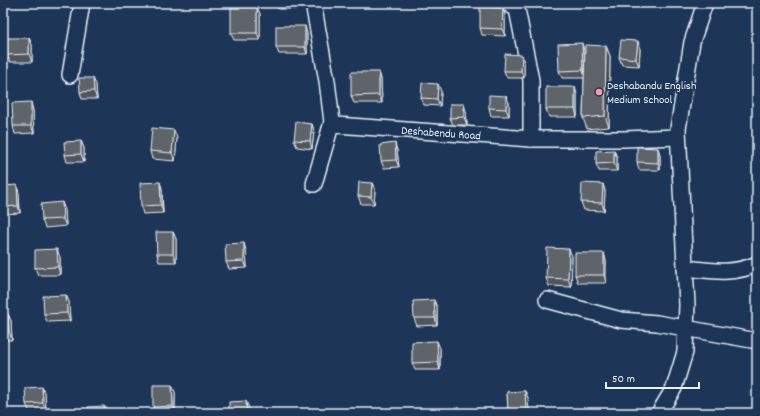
<svg xmlns="http://www.w3.org/2000/svg" width="760" height="416" font-family="Dekko,sans-serif">
	<rect width="100%" height="100%" fill="#1d3557"/>
	<filter id="ink" filterUnits="userSpaceOnUse"><feTurbulence type="fractalNoise" baseFrequency=".025" numOctaves="2"/><feDisplacementMap in="SourceGraphic" scale="8" xChannelSelector="R" yChannelSelector="G"/><feConvolveMatrix kernelMatrix="1 2 1 2 8 2 1 2 1" color-interpolation-filters="sRGB"/></filter>
	<g filter="url(#ink)">
		<g fill="none" stroke-linecap="round" stroke-linejoin="round">
			<g stroke="#e8f1f8" stroke-width="18">
				<g id="minor">
					<path id="s1" d="M313,3L327,81L332,122L336,125L531,139H624L678,137"/>
					<polyline points="507,3 517,9 531,80 531,139"/>
					<polyline points="70,75 82,3"/>
					<polyline points="314,184 332,122"/>
					<path d="M685,268C711,271 733,275 757,264"/>
					<polyline points="547,300 621,320 657,323 757,341"/>
					<polyline points="659,413 674,388 685,352 687,305 678,129 692,42 705,3"/>
				</g>
			</g>
			<use href="#minor" stroke="#1d3557" stroke-width="15"/>
		</g>
		<g fill="#51565b" stroke="#e8f1f8">
			<polygon points="276,3 302,3 302,9 278,9"/>
			<polygon points="257,7 260,14 260,40 234,40 231,33"/>
			<polygon points="503,8 505,15 505,36 482,35 480,28"/>
			<polygon points="307,33 307,54 279,54 276,47"/>
			<polygon points="29,38 32,45 32,62 10,62 7,55"/>
			<polygon points="606,46 610,56 609,127 587,129 583,118 584,78 562,78 559,71 584,50 585,65"/>
			<polygon points="640,49 639,66 622,65 619,57"/>
			<polygon points="522,55 524,62 524,78 507,78 504,71"/>
			<polygon points="379,72 381,79 382,103 354,103 351,96"/>
			<polygon points="96,85 97,99 82,99 80,92"/>
			<polygon points="441,91 440,106 424,105 421,98"/>
			<polygon points="577,94 577,117 549,117 546,109"/>
			<polygon points="506,96 509,103 509,116 491,116 489,108"/>
			<polygon points="33,110 34,133 15,134 13,126"/>
			<polygon points="466,111 467,125 453,125 450,118"/>
			<polygon points="312,124 314,131 312,149 297,147 294,140"/>
			<polygon points="177,138 175,161 152,159 150,151"/>
			<polygon points="81,141 84,148 84,162 67,162 65,155"/>
			<polygon points="658,148 660,155 660,170 639,170 637,162"/>
			<polygon points="397,150 399,167 384,168 381,161"/>
			<polygon points="614,150 617,158 617,171 599,171 596,164"/>
			<polygon points="160,182 162,189 163,213 143,214 141,206"/>
			<polygon points="372,183 375,190 374,204 361,204 358,196"/>
			<polygon points="603,184 605,191 604,211 584,210 581,202"/>
			<polygon points="3,186 19,193 20,213 3,214"/>
			<polygon points="65,210 66,226 45,228 42,220"/>
			<polygon points="3,221 5,227 6,243 3,243"/>
			<polygon points="173,232 176,239 176,262 159,262 157,254"/>
			<polygon points="246,250 247,268 229,269 226,262"/>
			<polygon points="604,253 606,261 606,283 578,283 575,275"/>
			<polygon points="572,256 571,287 549,286 546,278"/>
			<polygon points="60,257 60,275 38,275 35,268"/>
			<polygon points="66,295 69,302 70,321 47,322 44,314"/>
			<polygon points="437,307 437,325 417,326 414,318"/>
			<polygon points="3,314 8,314 11,321 12,340 3,340"/>
			<polygon points="440,348 440,370 415,370 412,363"/>
			<polygon points="3,378 4,381 5,400 3,400"/>
			<polygon points="525,391 528,398 529,413 508,413 507,392"/>
			<polygon points="175,392 175,413 155,413 153,407"/>
			<polygon points="45,394 46,410 29,411 26,404"/>
		</g>
		<g fill="#42464a" stroke="#e8f1f8">
			<polygon points="300,3 302,3 302,9"/>
			<polygon points="257,7 260,14 260,40 257,33"/>
			<polygon points="503,8 505,15 505,36 502,29"/>
			<polygon points="305,26 307,33 307,54 305,47"/>
			<polygon points="29,38 32,45 32,62 29,54"/>
			<polygon points="638,41 640,49 639,66 636,59"/>
			<polygon points="582,43 584,50 585,78 583,70"/>
			<polygon points="606,46 610,56 609,127 605,116"/>
			<polygon points="522,55 524,62 524,78 521,71"/>
			<polygon points="379,72 381,79 382,103 379,95"/>
			<polygon points="93,78 96,85 97,99 94,91"/>
			<polygon points="438,84 441,91 440,106 437,99"/>
			<polygon points="575,87 577,94 577,117 575,109"/>
			<polygon points="506,96 509,103 509,116 506,109"/>
			<polygon points="31,102 33,110 34,133 31,126"/>
			<polygon points="464,104 466,111 467,125 464,117"/>
			<polygon points="312,124 314,131 312,149 310,141"/>
			<polygon points="174,130 177,138 175,161 172,153"/>
			<polygon points="81,141 84,148 84,162 81,154"/>
			<polygon points="395,143 397,150 399,167 396,160"/>
			<polygon points="658,148 660,155 660,170 658,163"/>
			<polygon points="614,150 617,158 617,171 614,163"/>
			<polygon points="160,182 162,189 163,213 161,205"/>
			<polygon points="372,183 375,190 374,204 371,197"/>
			<polygon points="603,184 605,191 604,211 602,203"/>
			<polygon points="17,185 19,193 20,213 18,206"/>
			<polygon points="62,202 65,210 66,226 63,219"/>
			<polygon points="3,221 5,227 6,243 3,236"/>
			<polygon points="173,232 176,239 176,262 173,254"/>
			<polygon points="244,243 246,250 247,268 244,261"/>
			<polygon points="57,249 60,257 60,275 58,267"/>
			<polygon points="569,249 572,256 571,287 568,279"/>
			<polygon points="604,253 606,261 606,283 604,275"/>
			<polygon points="66,295 69,302 70,321 67,313"/>
			<polygon points="434,300 437,307 437,325 435,318"/>
			<polygon points="8,314 11,321 12,340 9,332"/>
			<polygon points="437,341 440,348 440,370 438,362"/>
			<polygon points="3,378 4,381 5,400 3,395"/>
			<polygon points="172,385 175,392 175,413 173,406"/>
			<polygon points="42,387 45,394 46,410 43,403"/>
			<polygon points="525,391 528,398 529,413 527,413 526,412"/>
			<polygon points="246,401 249,408 249,413 247,413"/>
			<polygon points="104,406 107,413 105,413"/>
		</g>
		<g fill="#5e646a" stroke="#e8f1f8">
			<rect x="231" y="7" width="26" height="26"/>
			<polygon points="480,7 503,8 502,29 480,28"/>
			<rect x="276" y="26" width="29" height="21"/>
			<polygon points="7,38 29,38 29,54 7,55"/>
			<polygon points="621,40 638,41 636,59 619,57"/>
			<polygon points="582,43 583,70 559,71 558,44"/>
			<polygon points="585,45 606,46 605,116 583,118"/>
			<polygon points="505,54 522,55 521,71 504,71"/>
			<polygon points="351,72 379,72 379,95 351,96"/>
			<polygon points="79,78 93,78 94,91 80,92"/>
			<polygon points="422,83 438,84 437,99 421,98"/>
			<rect x="546" y="87" width="29" height="22"/>
			<polygon points="489,95 506,96 506,109 489,108"/>
			<polygon points="31,102 31,126 13,126 12,103"/>
			<polygon points="450,104 464,104 464,117 450,118"/>
			<polygon points="296,122 312,124 310,141 294,140"/>
			<polygon points="152,128 174,130 172,153 150,151"/>
			<polygon points="81,141 81,154 65,155 64,142"/>
			<polygon points="395,143 396,160 381,161 380,145"/>
			<polygon points="637,147 658,148 658,163 637,162"/>
			<polygon points="614,150 614,163 596,164 596,151"/>
			<polygon points="160,182 161,205 141,206 140,183"/>
			<polygon points="359,182 372,183 371,197 358,196"/>
			<polygon points="582,183 603,184 602,203 581,202"/>
			<polygon points="17,185 18,206 3,207 3,186"/>
			<polygon points="62,202 63,219 42,220 41,204"/>
			<polygon points="156,232 173,232 173,254 157,254"/>
			<polygon points="244,243 244,261 226,262 225,244"/>
			<polygon points="547,248 569,249 568,279 546,278"/>
			<polygon points="57,249 58,267 35,268 35,250"/>
			<rect x="575" y="253" width="29" height="22"/>
			<polygon points="66,295 67,313 44,314 43,296"/>
			<polygon points="434,300 435,318 414,318 413,301"/>
			<polygon points="3,314 8,314 9,332 3,333"/>
			<polygon points="437,341 438,362 412,363 412,342"/>
			<polygon points="153,385 172,385 173,406 153,407"/>
			<polygon points="42,387 43,403 26,404 25,388"/>
			<polygon points="525,391 526,412 508,413 507,392"/>
			<polygon points="246,401 247,413 229,413 229,402"/>
			<polygon points="104,406 105,413 88,413 88,407"/>
		</g>
	</g>
	<circle fill="#ff9aa2" stroke="#1d3557" stroke-width="1.5" cx="599" cy="92" r="4"/>
	<g text-anchor="middle" stroke-width="3.5" stroke-linejoin="round" paint-order="stroke">
		<g font-size="12" fill="#e8f1f8" stroke="#1d3557" text-anchor="start">
			<text x="607" y="89">Deshabandu English<tspan x="607" dy="14">Medium School</tspan></text>
		</g>
		<g font-size="12" fill="#e8f1f8" stroke="#1d3557">
			<text dy="4" stroke="none"><textPath href="#s1" startOffset="231">Deshabendu Road</textPath></text>
		</g>
	</g>
	<rect width="760" height="416" fill="none" stroke="#1d3557" stroke-width="16"/>
	<rect x="8" y="8" width="744" height="400" fill="none" stroke="#e8f1f8" stroke-width="1.5" filter="url(#ink)"/>
	<path d="M606 382v6h93v-6" fill="none" stroke="#e8f1f8" stroke-width="2"/>
	<text x="612" y="382" font-size="12" fill="#e8f1f8" stroke="#1d3557" stroke-width="3" paint-order="stroke">50 m</text>
</svg>
